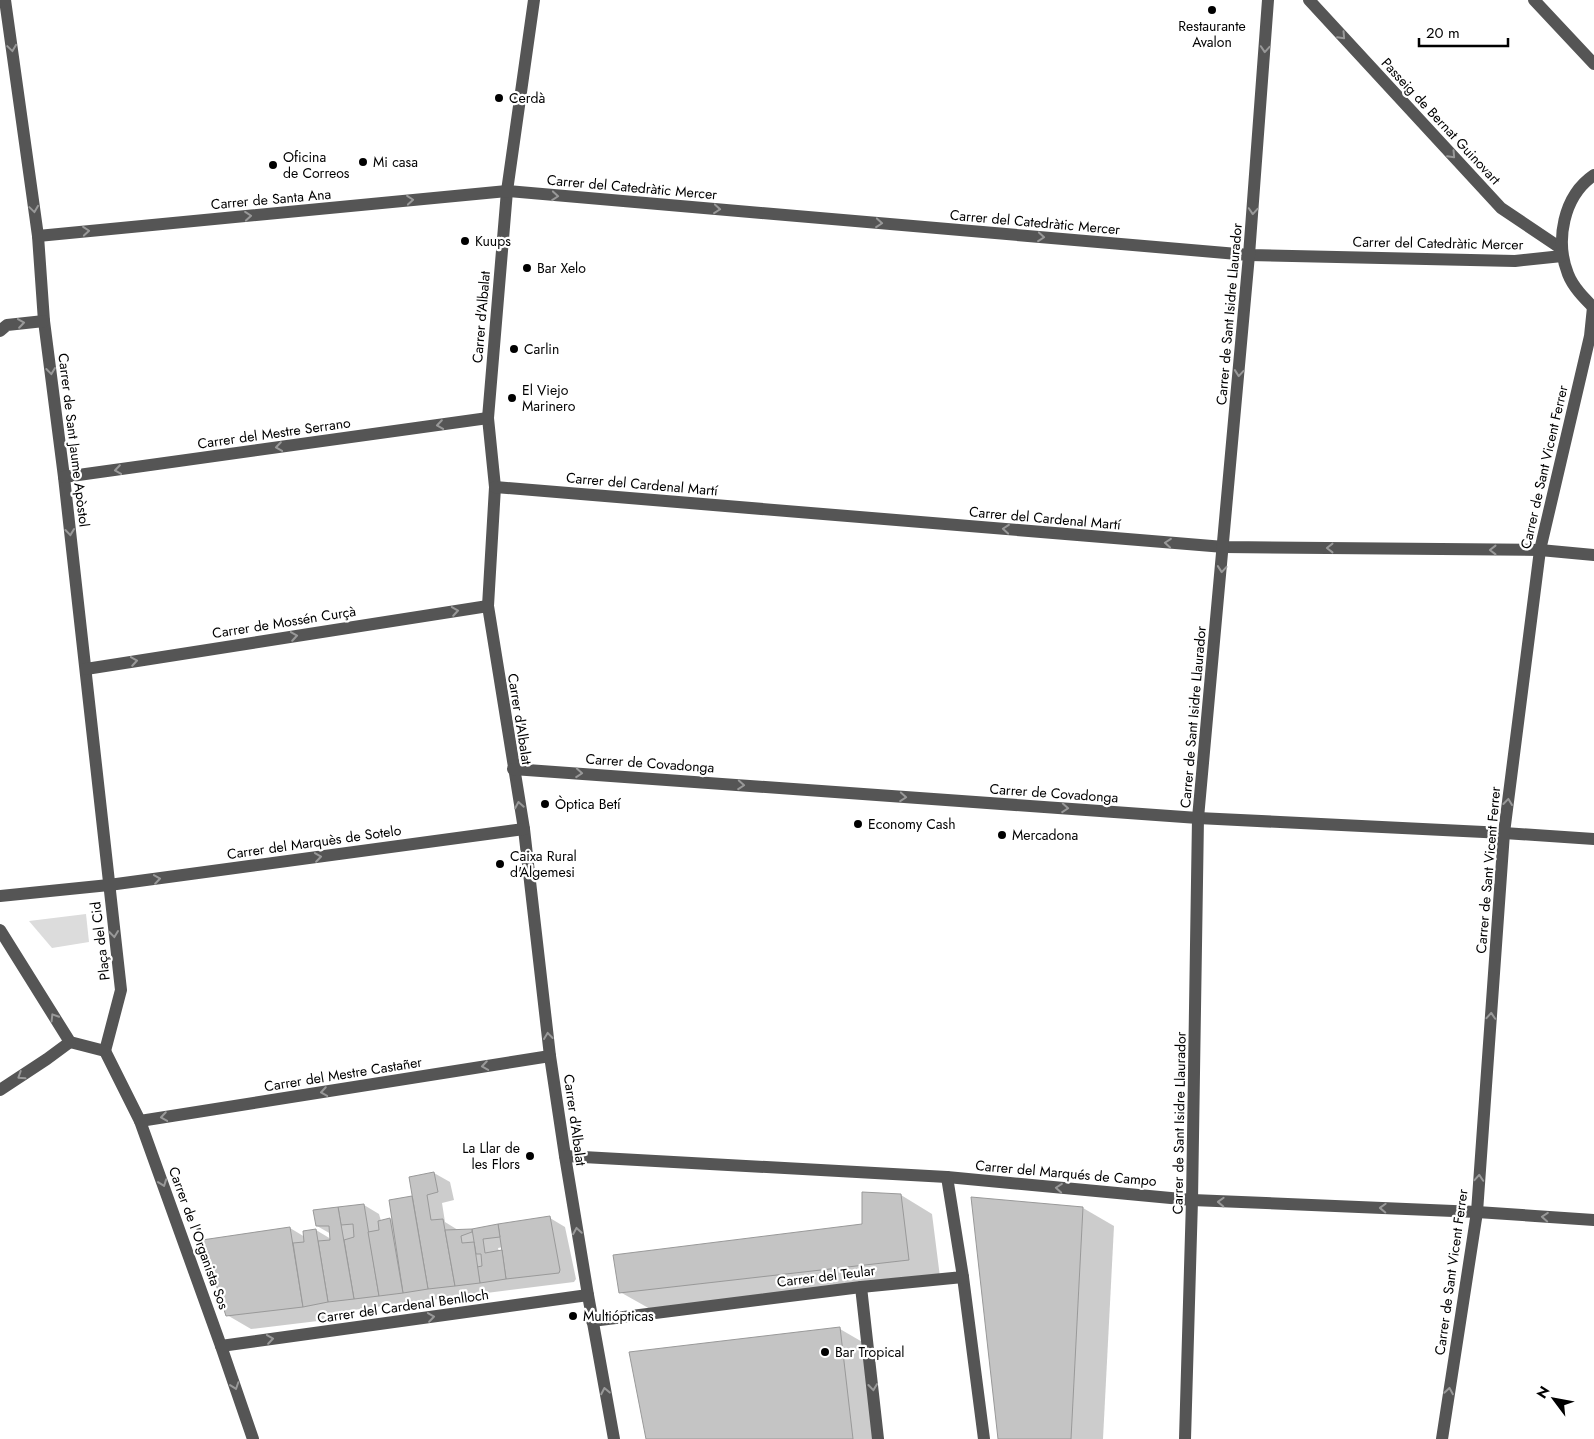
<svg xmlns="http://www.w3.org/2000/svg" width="1594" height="1439" font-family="Jost,sans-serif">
	<rect width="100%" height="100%" fill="#fff"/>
	<polygon fill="#dcdcdc" points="86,914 89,942 52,948 29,921"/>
	<g fill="#0003" fill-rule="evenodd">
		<path d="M434,1173L450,1182L454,1200L442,1203L445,1222L458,1230H472L550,1218L565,1227L576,1279L574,1282L345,1311L325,1314L326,1320L251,1329L227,1315L290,1228L305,1237V1232L316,1230L331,1239V1234L317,1226L364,1205L379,1214L381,1221L392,1219L390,1201L414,1198ZM503,1247L504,1251L499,1252L498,1248Z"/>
		<polygon points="901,1195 932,1214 940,1277 652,1310 620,1292 863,1225"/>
		<polygon points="1083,1208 1114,1226 1103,1439 1000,1439"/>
		<polygon points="840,1329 871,1347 882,1439 647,1439"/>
	</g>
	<g fill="#c4c4c4" stroke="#999">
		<polygon points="434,1172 438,1192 427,1195 431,1220 443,1219 455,1286 428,1289 409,1177"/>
		<polygon points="862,1192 901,1194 909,1260 619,1293 613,1255 862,1224"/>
		<polygon points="412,1196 428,1289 403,1293 389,1200"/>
		<polygon points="971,1197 1083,1207 1071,1439 998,1439"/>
		<polygon points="364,1204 379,1296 354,1299 344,1240 354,1237 353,1224 341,1225 338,1207"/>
		<polygon points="338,1207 354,1299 328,1302 318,1241 330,1240 329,1226 316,1226 313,1210"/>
		<polygon points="550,1216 560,1270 559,1273 506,1279 498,1224"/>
		<polygon points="390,1218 403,1293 379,1296 368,1232 379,1230 378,1221"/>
		<polygon points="498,1224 500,1237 483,1239 485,1253 502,1250 506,1279 480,1283 477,1267 482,1266 481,1254 476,1254 472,1229"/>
		<polygon points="290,1227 303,1307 226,1316 202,1240"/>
		<polygon points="316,1229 328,1302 303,1307 293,1243 304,1242 303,1231"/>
		<polygon points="472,1229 472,1232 461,1236 462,1243 474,1242 480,1283 455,1286 445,1230"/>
		<polygon points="840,1327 853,1439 646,1439 629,1352"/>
	</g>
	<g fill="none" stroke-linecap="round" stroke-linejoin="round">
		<g stroke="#555" stroke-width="12">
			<polyline points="5,0 38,236 44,321 64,477 121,990 105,1051"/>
			<polyline points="534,0 507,191 488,418 495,487 488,606 524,829 550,1056 565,1156 588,1295 614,1439"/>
			<polyline points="1309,0 1501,208 1562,249"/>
			<polyline points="1534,0 1594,64"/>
			<path d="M1594,175C1563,196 1555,241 1568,274C1573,287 1584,298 1594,308"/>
			<polyline points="38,236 507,191 1249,255 1515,261 1562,256"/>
			<polyline points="0,331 7,325 44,321"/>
			<polyline points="64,477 488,418"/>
			<polyline points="495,487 1224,547 1540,550 1594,555"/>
			<polyline points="86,669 488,606"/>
			<polyline points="513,769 1198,818 1504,833 1594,839"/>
			<polyline points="0,896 109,885 524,829"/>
			<polyline points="0,930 70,1042 105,1051"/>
			<polyline points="105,1051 140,1121 221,1346 253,1439"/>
			<polyline points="0,1090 47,1059 70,1042"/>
			<polyline points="140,1121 550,1056"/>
			<polyline points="565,1156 947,1177 1192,1200 1477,1212 1594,1220"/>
			<polyline points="963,1277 984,1439"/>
			<polyline points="861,1287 878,1439"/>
			<polyline points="592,1321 861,1287 963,1277 947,1177"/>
			<polyline points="221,1346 588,1295"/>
			<polyline points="1185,1439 1192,1200 1198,818 1249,255 1268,0"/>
			<polyline points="1442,1439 1477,1212 1504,833 1540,550 1590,336 1593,307"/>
		</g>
	</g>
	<defs><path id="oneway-chevron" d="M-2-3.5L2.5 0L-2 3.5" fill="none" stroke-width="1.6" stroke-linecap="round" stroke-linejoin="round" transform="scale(1.25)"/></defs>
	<g stroke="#999">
		<use href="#oneway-chevron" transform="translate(1342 36) rotate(47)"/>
		<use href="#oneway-chevron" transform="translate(12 48) rotate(82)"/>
		<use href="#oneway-chevron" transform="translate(1265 49) rotate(94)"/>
		<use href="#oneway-chevron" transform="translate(1452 155) rotate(47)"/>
		<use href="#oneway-chevron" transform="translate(555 196) rotate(5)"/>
		<use href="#oneway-chevron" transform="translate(410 200) rotate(-5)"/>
		<use href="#oneway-chevron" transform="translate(34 209) rotate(82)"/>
		<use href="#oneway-chevron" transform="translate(717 209) rotate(5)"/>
		<use href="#oneway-chevron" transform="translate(1253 211) rotate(94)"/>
		<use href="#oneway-chevron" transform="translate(248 216) rotate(-5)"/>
		<use href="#oneway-chevron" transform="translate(879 223) rotate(5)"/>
		<use href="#oneway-chevron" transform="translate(86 231) rotate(-5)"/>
		<use href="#oneway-chevron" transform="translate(1041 237) rotate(5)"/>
		<use href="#oneway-chevron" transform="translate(21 323) rotate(-8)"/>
		<use href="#oneway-chevron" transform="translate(51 371) rotate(83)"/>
		<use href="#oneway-chevron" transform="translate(1239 373) rotate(95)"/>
		<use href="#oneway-chevron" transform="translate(440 425) rotate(172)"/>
		<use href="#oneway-chevron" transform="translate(279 447) rotate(172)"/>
		<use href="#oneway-chevron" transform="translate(118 470) rotate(172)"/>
		<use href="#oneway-chevron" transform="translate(1006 529) rotate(-175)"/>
		<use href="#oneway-chevron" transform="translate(70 532) rotate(84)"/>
		<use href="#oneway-chevron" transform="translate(1168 543) rotate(-175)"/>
		<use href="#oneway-chevron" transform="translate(1330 548) rotate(-180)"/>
		<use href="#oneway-chevron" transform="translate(1493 550) rotate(-180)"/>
		<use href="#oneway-chevron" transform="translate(1222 569) rotate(95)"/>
		<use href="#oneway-chevron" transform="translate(455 611) rotate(-9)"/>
		<use href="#oneway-chevron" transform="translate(294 636) rotate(-9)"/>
		<use href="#oneway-chevron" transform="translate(134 661) rotate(-9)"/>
		<use href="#oneway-chevron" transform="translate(579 773) rotate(4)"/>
		<use href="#oneway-chevron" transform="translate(741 785) rotate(4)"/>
		<use href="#oneway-chevron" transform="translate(903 797) rotate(4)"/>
		<use href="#oneway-chevron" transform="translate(1508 802) rotate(-83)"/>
		<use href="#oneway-chevron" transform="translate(519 805) rotate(-100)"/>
		<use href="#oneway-chevron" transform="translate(1065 808) rotate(4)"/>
		<use href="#oneway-chevron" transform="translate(318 857) rotate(-8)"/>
		<use href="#oneway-chevron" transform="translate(157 879) rotate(-8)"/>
		<use href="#oneway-chevron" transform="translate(114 934) rotate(83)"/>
		<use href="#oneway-chevron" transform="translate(1491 1016) rotate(-86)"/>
		<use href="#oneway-chevron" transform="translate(54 1017) rotate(-122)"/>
		<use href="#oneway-chevron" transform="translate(548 1036) rotate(-97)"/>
		<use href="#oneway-chevron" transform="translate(485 1066) rotate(171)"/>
		<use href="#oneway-chevron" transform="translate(21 1076) rotate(147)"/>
		<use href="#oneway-chevron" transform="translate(324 1092) rotate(171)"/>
		<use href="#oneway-chevron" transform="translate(164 1117) rotate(171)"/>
		<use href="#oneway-chevron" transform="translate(1479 1178) rotate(-86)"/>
		<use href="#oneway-chevron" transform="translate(163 1183) rotate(70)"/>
		<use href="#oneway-chevron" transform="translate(1059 1188) rotate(-175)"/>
		<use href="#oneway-chevron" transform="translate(1221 1202) rotate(-178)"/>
		<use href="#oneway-chevron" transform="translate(1383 1208) rotate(-178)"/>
		<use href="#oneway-chevron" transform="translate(1545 1217) rotate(-176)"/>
		<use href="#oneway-chevron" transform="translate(577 1231) rotate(-99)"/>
		<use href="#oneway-chevron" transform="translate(431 1317) rotate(-8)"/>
		<use href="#oneway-chevron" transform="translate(270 1339) rotate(-8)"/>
		<use href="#oneway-chevron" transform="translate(235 1386) rotate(71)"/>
		<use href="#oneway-chevron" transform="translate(873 1387) rotate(84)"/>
		<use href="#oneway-chevron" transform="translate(605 1391) rotate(-101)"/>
		<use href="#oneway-chevron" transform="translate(1449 1391) rotate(-81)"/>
	</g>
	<g fill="#000" stroke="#fff" stroke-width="2">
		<circle cx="1212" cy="10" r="5"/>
		<circle cx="499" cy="98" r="5"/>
		<circle cx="363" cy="162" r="5"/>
		<circle cx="273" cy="165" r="5"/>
		<circle cx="465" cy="241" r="5"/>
		<circle cx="527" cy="268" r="5"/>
		<circle cx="514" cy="349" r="5"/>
		<circle cx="512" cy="398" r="5"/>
		<circle cx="545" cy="804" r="5"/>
		<circle cx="858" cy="824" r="5"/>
		<circle cx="1002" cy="835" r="5"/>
		<circle cx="500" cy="864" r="5"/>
		<circle cx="530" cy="1156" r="5"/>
		<circle cx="573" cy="1316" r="5"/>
		<circle cx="825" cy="1352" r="5"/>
	</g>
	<g text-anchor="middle" stroke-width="4.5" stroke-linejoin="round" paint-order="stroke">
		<g font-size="14" fill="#000" stroke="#fff" text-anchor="start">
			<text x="1212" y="31" text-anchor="middle">Restaurante<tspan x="1212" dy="16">Avalon</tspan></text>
			<text x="509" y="103">Cerdà</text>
			<text x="283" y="162">Oficina<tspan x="283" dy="16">de Correos</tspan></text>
			<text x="373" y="167">Mi casa</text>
			<text x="475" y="246">Kuups</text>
			<text x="537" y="273">Bar Xelo</text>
			<text x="524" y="354">Carlin</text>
			<text x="522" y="395">El Viejo<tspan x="522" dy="16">Marinero</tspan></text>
			<text x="555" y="809">Òptica Betí</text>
			<text x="868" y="829">Economy Cash</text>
			<text x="1012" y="840">Mercadona</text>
			<text x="510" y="861">Caixa Rural<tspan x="510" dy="16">d'Algemesi</tspan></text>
			<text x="520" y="1153" text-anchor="end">La Llar de<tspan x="520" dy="16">les Flors</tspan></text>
			<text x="583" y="1321">Multiópticas</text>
			<text x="835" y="1357">Bar Tropical</text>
		</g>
		<g font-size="14" fill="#000" stroke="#fff">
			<text transform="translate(1441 121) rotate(47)" y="5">Passeig de Bernat Guinovart</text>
			<text transform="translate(632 187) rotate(5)" y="5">Carrer del Catedràtic Mercer</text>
			<text transform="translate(271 199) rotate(-5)" y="5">Carrer de Santa Ana</text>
			<text transform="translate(1035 222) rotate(5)" y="5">Carrer del Catedràtic Mercer</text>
			<text transform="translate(1438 243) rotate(1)" y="5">Carrer del Catedràtic Mercer</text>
			<text transform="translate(1229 314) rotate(-85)" y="5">Carrer de Sant Isidre Llaurador</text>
			<text transform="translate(481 317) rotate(-85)" y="5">Carrer d'Albalat</text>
			<text transform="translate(274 433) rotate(-8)" y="5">Carrer del Mestre Serrano</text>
			<text transform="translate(74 440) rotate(83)" y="5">Carrer de Sant Jaume Apòstol</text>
			<text transform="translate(1544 467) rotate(-77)" y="5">Carrer de Sant Vicent Ferrer</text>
			<text transform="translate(642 484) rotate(5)" y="5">Carrer del Cardenal Martí</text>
			<text transform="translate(1045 518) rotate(5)" y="5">Carrer del Cardenal Martí</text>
			<text transform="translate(284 622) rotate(-9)" y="5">Carrer de Mossén Curçà</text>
			<text transform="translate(1193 717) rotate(-85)" y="5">Carrer de Sant Isidre Llaurador</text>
			<text transform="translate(520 719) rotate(81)" y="5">Carrer d'Albalat</text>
			<text transform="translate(650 763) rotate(4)" y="5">Carrer de Covadonga</text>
			<text transform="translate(1054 793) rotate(4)" y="5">Carrer de Covadonga</text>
			<text transform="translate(314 842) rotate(-8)" y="5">Carrer del Marquès de Sotelo</text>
			<text transform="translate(1488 870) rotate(-85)" y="5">Carrer de Sant Vicent Ferrer</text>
			<text transform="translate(100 941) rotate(-97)" y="5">Plaça del Cid</text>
			<text transform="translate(343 1074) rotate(-9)" y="5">Carrer del Mestre Castañer</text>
			<text transform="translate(575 1120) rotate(82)" y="5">Carrer d'Albalat</text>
			<text transform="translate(1179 1123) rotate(-89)" y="5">Carrer de Sant Isidre Llaurador</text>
			<text transform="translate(1066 1173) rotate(5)" y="5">Carrer del Marqués de Campo</text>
			<text transform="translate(199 1238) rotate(70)" y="5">Carrer de l'Organista Sos</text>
			<text transform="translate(1451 1272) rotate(-82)" y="5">Carrer de Sant Vicent Ferrer</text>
			<text transform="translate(826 1276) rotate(-7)" y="5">Carrer del Teular</text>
			<text transform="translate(403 1306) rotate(-8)" y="5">Carrer del Cardenal Benlloch</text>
		</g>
	</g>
	<g transform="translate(1554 1399) rotate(302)" stroke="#ffffff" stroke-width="4" paint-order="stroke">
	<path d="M0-4L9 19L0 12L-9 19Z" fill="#000000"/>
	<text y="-8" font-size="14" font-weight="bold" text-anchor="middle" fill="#000000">N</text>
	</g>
	<path d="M1419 38v8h89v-8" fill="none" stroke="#000000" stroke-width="2.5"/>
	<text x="1426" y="38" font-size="15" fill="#000000" stroke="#ffffff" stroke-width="4" paint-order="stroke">20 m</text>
</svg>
